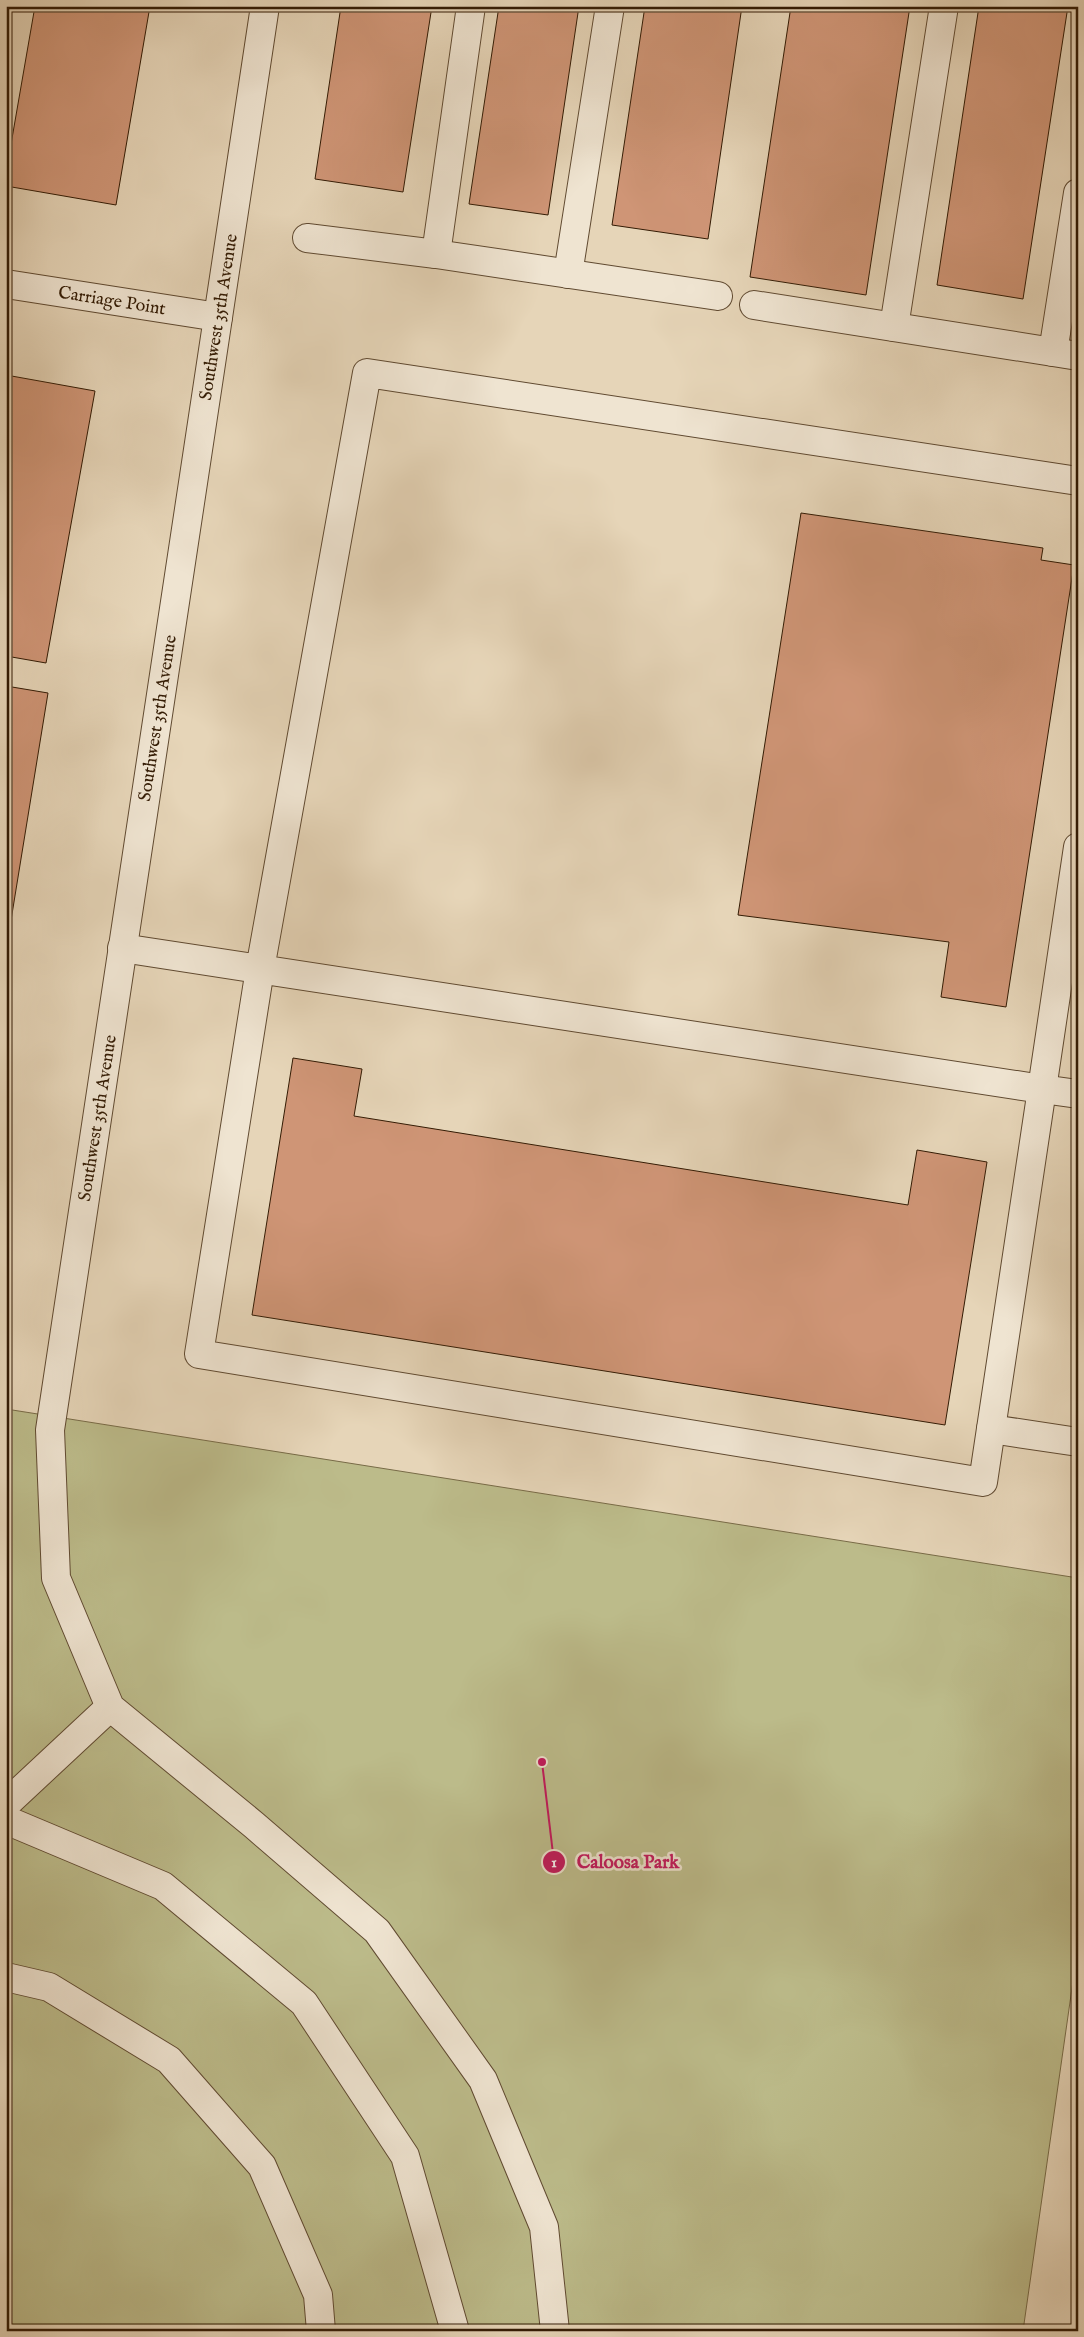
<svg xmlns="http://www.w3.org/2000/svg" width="1084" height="2337" font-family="'IM FELL English',serif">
	<rect width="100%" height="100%" fill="#e6d5b8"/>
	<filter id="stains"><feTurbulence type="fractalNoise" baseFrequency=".004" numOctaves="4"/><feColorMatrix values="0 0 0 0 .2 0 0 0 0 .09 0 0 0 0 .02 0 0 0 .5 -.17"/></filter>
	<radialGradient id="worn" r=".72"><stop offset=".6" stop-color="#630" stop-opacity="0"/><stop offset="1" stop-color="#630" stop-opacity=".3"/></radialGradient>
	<polygon fill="#bcbb8a" stroke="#786b47" points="6,1409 1078,1578 1078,1946 1023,2331 6,2331"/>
	<g fill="#cf9576" stroke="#331b04">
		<polygon points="35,6 150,6 116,205 6,186 6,173"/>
		<polygon points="341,6 432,6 403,192 315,179"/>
		<polygon points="499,6 579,6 548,215 469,204"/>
		<polygon points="645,6 742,6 708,239 612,225"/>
		<polygon points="791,6 910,6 866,295 750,277"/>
		<polygon points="979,6 1068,6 1023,299 937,285"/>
		<polygon points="6,375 95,391 46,663 6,656"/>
		<polygon points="801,513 1043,548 1041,560 1074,565 1006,1007 941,997 949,942 738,915"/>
		<polygon points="6,686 48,693 6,951"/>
		<polygon points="293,1058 362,1069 354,1116 908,1205 917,1150 987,1162 945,1425 252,1315"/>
	</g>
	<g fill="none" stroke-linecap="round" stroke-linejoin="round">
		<g stroke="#604a31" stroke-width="30">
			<g id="minor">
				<polyline points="265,6 50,1430 56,1578 110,1707 254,1825 377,1931 483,2080 544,2227 555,2331"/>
				<polyline points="307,238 436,254 718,296"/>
				<polyline points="436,254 471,6"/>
				<polyline points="568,274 610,6"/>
				<polyline points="6,284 218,317"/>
				<polyline points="754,305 1053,352 1078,193"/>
				<polyline points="894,327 944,6"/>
				<polyline points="1053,352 1078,356"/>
				<polyline points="1078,847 1042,1089 1078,1094"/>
				<polyline points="122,948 1042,1089 983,1482 199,1354 260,969 367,373 1078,481"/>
				<polyline points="991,1429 1078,1442"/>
				<polyline points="6,1804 110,1707"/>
				<polyline points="6,1820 163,1886 304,2003 405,2156 455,2331"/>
				<polyline points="6,1977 49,1987 169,2060 262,2166 318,2295 321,2331"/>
			</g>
		</g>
		<use href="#minor" stroke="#efe4d1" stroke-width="28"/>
	</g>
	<g text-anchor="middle" stroke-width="5" stroke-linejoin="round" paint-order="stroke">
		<g font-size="18" fill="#331b04" stroke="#efe4d1">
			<text transform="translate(112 300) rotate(9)" y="6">Carriage Point</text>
			<text transform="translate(218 317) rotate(-81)" y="6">Southwest 35th Avenue</text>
			<text transform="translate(157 718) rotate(-81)" y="6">Southwest 35th Avenue</text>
			<text transform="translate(97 1118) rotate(-81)" y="6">Southwest 35th Avenue</text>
		</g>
	</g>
	<path fill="none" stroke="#c2185b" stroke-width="2" d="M542 1762L554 1862"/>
	<g fill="#c2185b" stroke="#efe4d1" stroke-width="2">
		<circle cx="542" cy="1762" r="5"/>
		<circle cx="554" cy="1862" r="12"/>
	</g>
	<g font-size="15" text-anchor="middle" font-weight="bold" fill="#fff">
		<text x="554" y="1867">1</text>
	</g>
	<g font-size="19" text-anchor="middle" font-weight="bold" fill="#c2185b" stroke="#efe4d1" stroke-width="5" stroke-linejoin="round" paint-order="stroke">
		<text x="628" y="1868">Caloosa Park</text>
	</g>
	<rect width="1084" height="2337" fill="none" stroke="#e6d5b8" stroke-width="25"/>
	<rect x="8" y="8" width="1069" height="2322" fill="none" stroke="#331b04" stroke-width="2.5"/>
	<rect x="12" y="12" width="1059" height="2312" fill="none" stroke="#331b04"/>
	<rect width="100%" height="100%" filter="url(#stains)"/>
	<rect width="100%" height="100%" fill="url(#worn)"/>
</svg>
